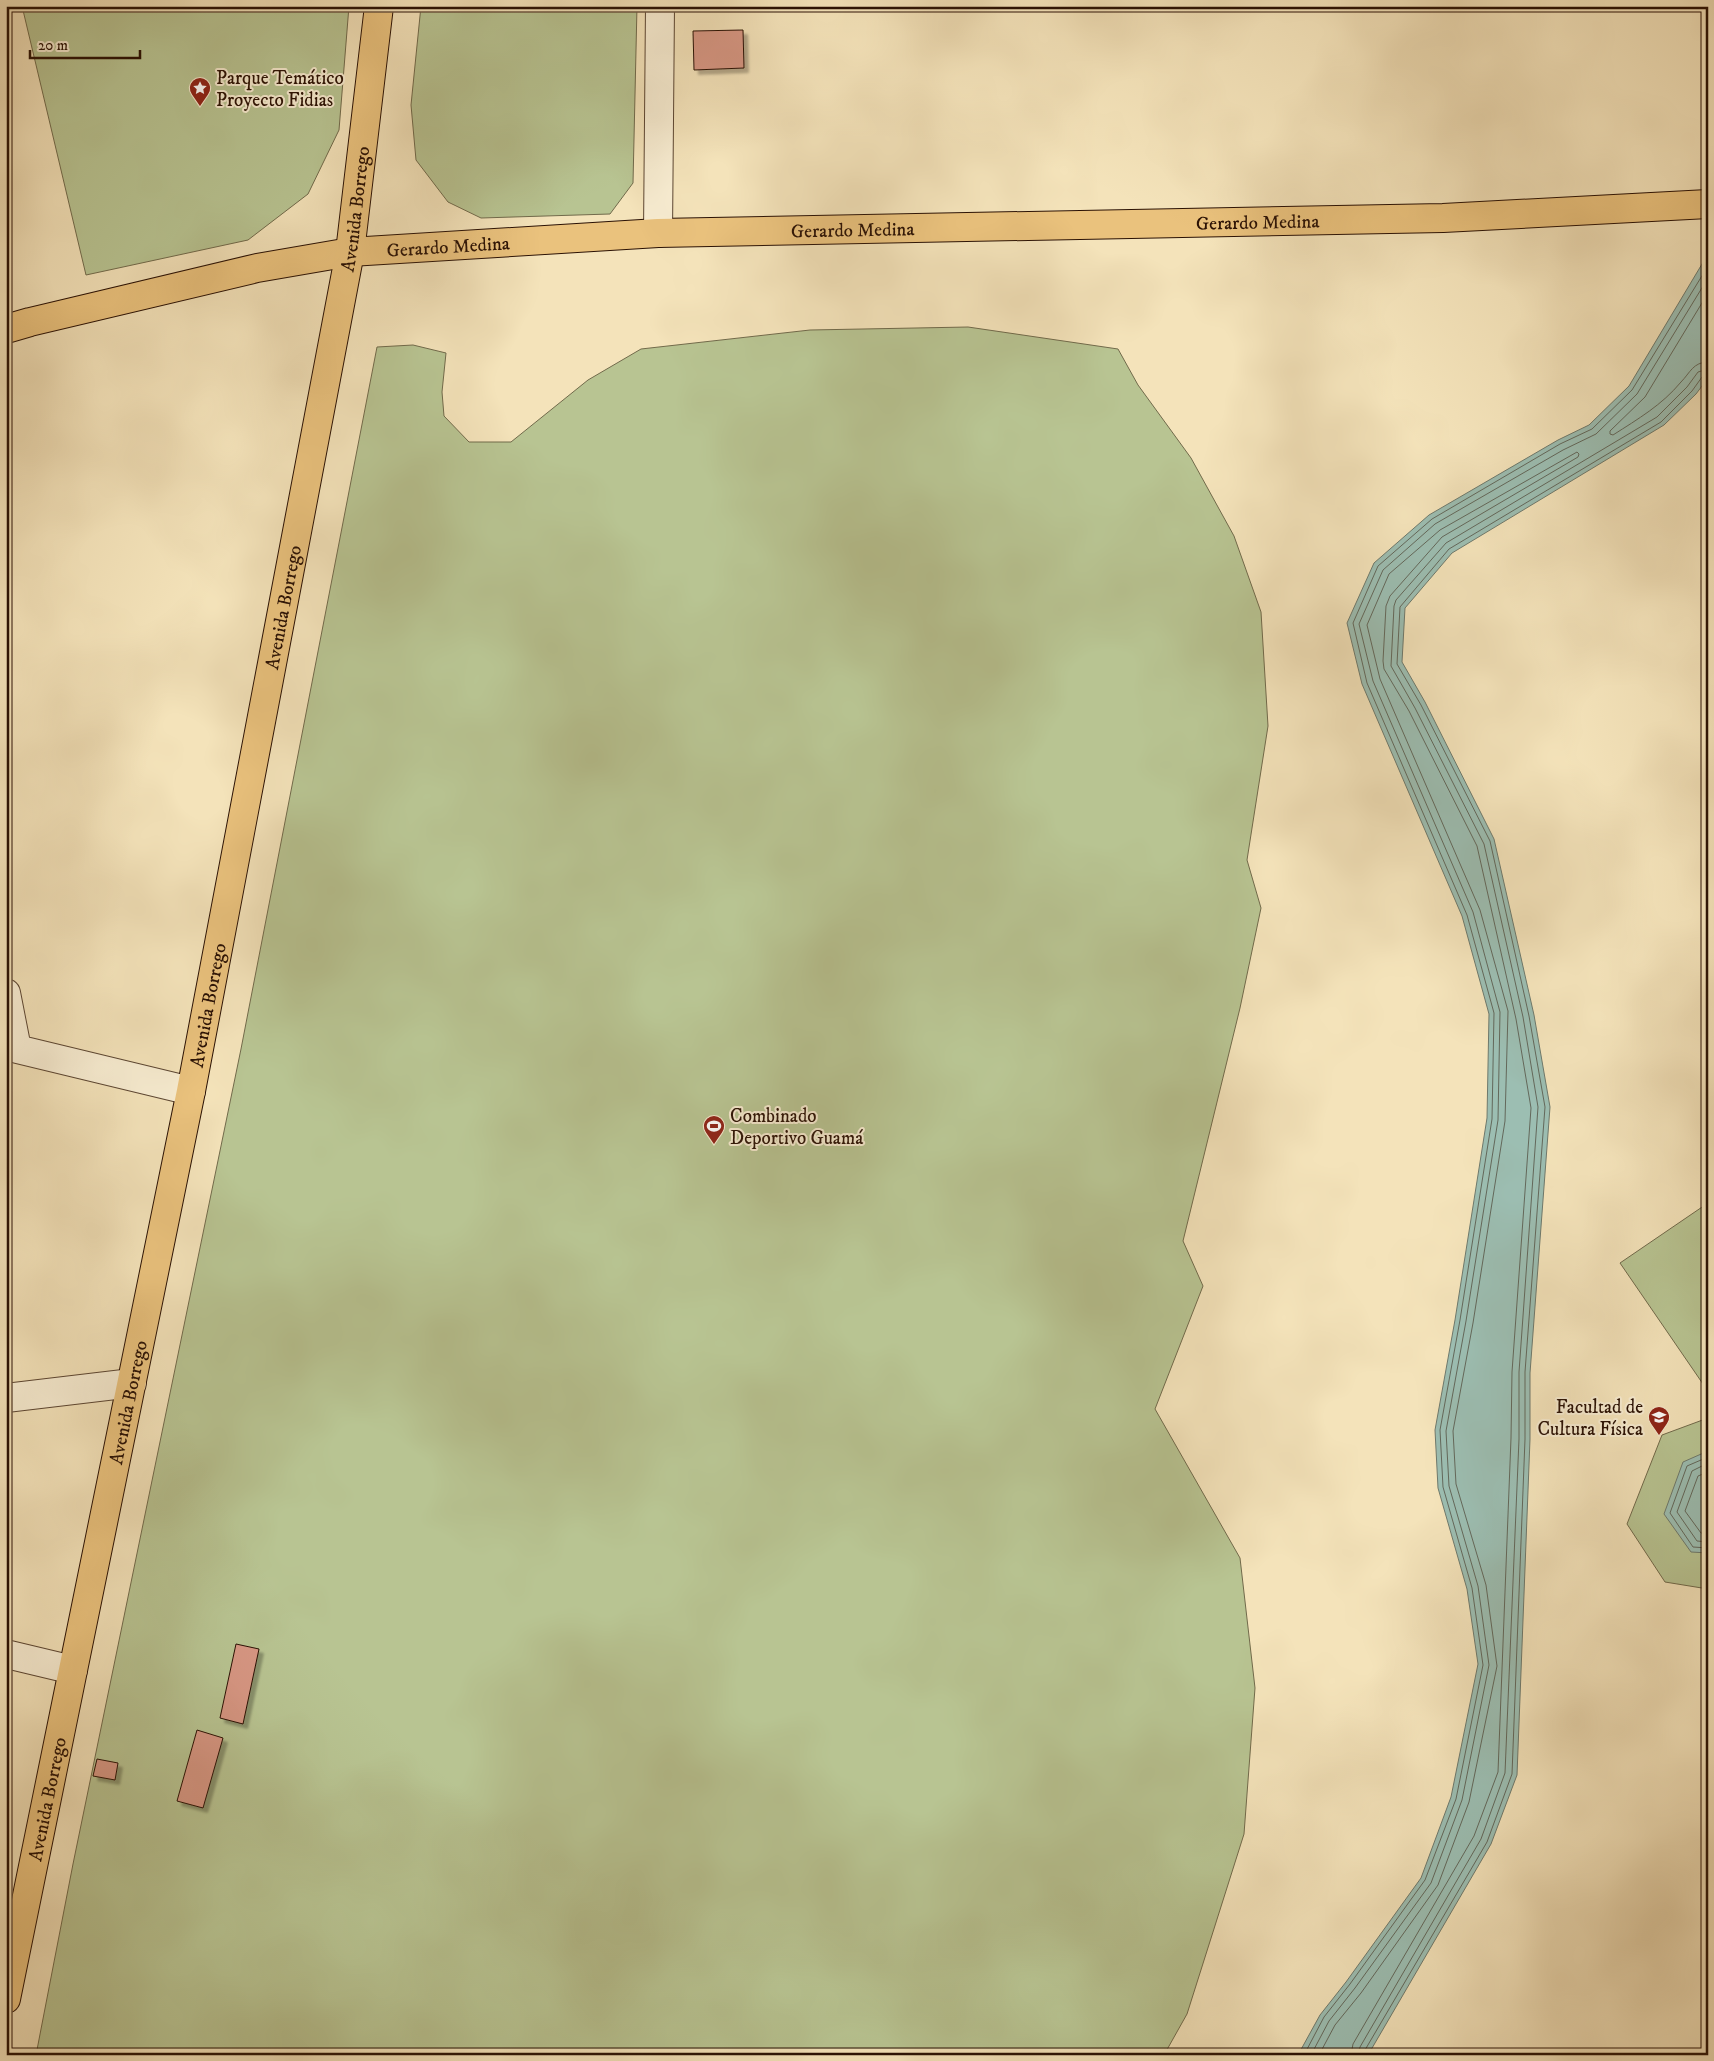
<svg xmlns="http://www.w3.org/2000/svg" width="1714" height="2061" font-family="'IM FELL DW Pica',serif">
	<defs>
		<filter id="shadow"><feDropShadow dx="4.5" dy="4.5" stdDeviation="1" flood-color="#0004"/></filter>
	</defs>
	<rect width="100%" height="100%" fill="#f4e3ba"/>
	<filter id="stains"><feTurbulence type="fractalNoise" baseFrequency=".004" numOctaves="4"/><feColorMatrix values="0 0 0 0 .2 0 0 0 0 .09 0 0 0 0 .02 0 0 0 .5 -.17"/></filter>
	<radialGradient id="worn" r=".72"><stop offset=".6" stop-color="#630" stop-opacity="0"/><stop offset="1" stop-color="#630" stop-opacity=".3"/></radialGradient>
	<g fill="#b8c492" stroke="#716a4b">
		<polygon points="22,6 349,6 339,130 308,194 248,240 86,275"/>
		<polygon points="421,6 637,6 633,183 610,214 481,218 448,202 416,160 411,105"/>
		<polygon points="968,327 1118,349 1138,385 1191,458 1234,536 1261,612 1268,726 1247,860 1261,908 1240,1008 1183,1241 1203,1286 1155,1409 1240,1558 1255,1688 1244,1834 1187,2014 1164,2055 36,2055 73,1864 241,1049 377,347 413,345 446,353 442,392 444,416 469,442 511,442 588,380 641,349 810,330"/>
		<polygon points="1708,1203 1708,1385 1703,1384 1620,1263"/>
		<polygon points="1708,1418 1708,1589 1665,1582 1627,1524 1662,1435"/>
	</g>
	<g fill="#9cbeb2" stroke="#6e796c">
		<polygon points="1708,254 1708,378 1696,394 1664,425 1452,553 1405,608 1402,662 1425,702 1494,839 1534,1015 1550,1107 1530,1373 1530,1439 1517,1775 1491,1844 1368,2055 1298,2055 1320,2015 1346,1982 1421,1878 1451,1797 1478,1664 1467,1589 1438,1488 1435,1430 1455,1320 1487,1118 1489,1014 1462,916 1362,684 1347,623 1374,563 1429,515 1558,440 1589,425 1629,386"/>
		<polygon points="1708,1451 1708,1553 1691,1552 1664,1514 1683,1462"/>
	</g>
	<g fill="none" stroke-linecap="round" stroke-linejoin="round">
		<g stroke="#63685b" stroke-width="1">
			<path d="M1708,293L1645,397L1610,431V434L1613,435C1638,419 1662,405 1681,382C1690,373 1693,362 1708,362"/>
			<polyline points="1708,1457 1687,1466 1670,1513 1693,1547 1708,1548"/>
			<polyline points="1708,1463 1692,1471 1677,1512 1697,1541 1708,1542"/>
			<polyline points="1708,1472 1698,1476 1685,1511 1701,1533 1708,1534"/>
			<polyline points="1304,2055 1324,2017 1350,1984 1425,1880 1456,1799 1483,1665 1472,1588 1443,1487 1440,1430 1460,1320 1492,1119 1494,1013 1467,915 1367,683 1353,623 1378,566 1432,519 1560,444 1592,429 1632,390 1708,266"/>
			<polyline points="1311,2055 1329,2021 1355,1988 1431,1883 1462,1800 1489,1665 1478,1586 1449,1486 1446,1431 1466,1321 1498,1120 1500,1012 1473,912 1373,681 1359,624 1383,570 1435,524 1563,450 1596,434 1637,394 1708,278"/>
			<polyline points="1319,2055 1335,2025 1361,1993 1438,1885 1469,1802 1497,1666 1486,1585 1456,1484 1453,1431 1473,1323 1505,1121 1508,1011 1480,910 1380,679 1367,625 1389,574 1440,530 1577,452 1579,454 1578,457 1442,537 1390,596 1386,606 1383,661 1384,669 1409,711 1477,846 1516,1019 1531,1108 1512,1372 1511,1438 1498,1772 1474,1836 1353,2044 1351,2055"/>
			<polyline points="1358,2055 1360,2047 1481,1839 1505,1773 1519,1439 1519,1372 1538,1107 1523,1017 1484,844 1415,708 1391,666 1394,606 1396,600 1446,543 1657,417 1687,387 1698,372 1708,369"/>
			<polyline points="1365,2055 1365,2050 1487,1842 1512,1774 1525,1439 1525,1372 1545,1107 1529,1016 1490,841 1421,705 1397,664 1400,607 1449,549 1661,422 1692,391 1702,377 1708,376"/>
		</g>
	</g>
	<g fill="#d79784" stroke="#2a1104" filter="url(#shadow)">
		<polygon points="743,30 744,68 694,70 693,31"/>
		<polygon points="236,1644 259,1649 243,1724 220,1718"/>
		<polygon points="197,1730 223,1738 203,1808 177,1801"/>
		<polygon points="97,1759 118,1763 115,1780 93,1776"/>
	</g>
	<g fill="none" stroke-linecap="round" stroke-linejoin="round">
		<g stroke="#5c4632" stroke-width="30">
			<g id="minor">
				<polyline points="658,233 660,6"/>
				<polyline points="6,993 17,1049 191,1091"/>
				<polyline points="6,1398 132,1383"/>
				<polyline points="6,1654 73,1670"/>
			</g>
		</g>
		<g stroke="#2a1104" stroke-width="30">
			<g id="major">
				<path id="s1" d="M6,329L30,322L257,268L350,252L658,233L1443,218L1708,204"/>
				<path id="s2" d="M6,1999L191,1091L350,252L379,6"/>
			</g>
		</g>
		<use href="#minor" stroke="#f8edd2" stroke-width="28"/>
		<use href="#major" stroke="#eac27d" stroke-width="28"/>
	</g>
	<defs>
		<g id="sight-pin" transform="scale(1.125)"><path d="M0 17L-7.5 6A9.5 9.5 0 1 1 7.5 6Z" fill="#8f2418" stroke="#f8edd2"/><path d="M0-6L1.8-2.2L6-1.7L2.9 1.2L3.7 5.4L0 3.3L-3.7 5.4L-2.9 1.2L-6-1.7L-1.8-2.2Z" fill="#fff"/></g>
		<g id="stadium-pin" transform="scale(1.125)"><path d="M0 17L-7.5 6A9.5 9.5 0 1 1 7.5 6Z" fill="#8f2418" stroke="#f8edd2"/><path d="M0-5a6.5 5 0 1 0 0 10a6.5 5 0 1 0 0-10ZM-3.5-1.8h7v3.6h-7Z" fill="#fff"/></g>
		<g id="university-pin" transform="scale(1.125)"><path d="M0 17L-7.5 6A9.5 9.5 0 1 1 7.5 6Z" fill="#8f2418" stroke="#f8edd2"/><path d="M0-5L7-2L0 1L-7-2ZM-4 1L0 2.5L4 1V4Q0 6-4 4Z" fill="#fff"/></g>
	</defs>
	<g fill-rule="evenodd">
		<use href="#sight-pin" x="200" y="88"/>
		<use href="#stadium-pin" x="714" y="1126"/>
		<use href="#university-pin" x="1659" y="1417"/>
	</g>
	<g text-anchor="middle" stroke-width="4" stroke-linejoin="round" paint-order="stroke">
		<g font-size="19" fill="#2a1104" stroke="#f8edd2" text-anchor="start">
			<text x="216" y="84">Parque Temático<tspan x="216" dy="22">Proyecto Fidias</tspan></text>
			<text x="730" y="1122">Combinado<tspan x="730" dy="22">Deportivo Guamá</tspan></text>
			<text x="1643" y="1413" text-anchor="end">Facultad de<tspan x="1643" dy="22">Cultura Física</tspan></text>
		</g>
		<g font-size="19" fill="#2a1104" stroke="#f8edd2">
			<text dy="7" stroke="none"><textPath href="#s2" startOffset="1824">Avenida Borrego</textPath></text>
			<text dy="7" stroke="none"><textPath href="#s1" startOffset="1261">Gerardo Medina</textPath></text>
			<text dy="7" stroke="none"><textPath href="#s1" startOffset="856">Gerardo Medina</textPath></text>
			<text dy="7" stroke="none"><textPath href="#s1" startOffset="451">Gerardo Medina</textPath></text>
			<text dy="7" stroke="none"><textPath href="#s2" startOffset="1419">Avenida Borrego</textPath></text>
			<text dy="7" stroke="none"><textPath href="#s2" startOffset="1014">Avenida Borrego</textPath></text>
			<text dy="7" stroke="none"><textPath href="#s2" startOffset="609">Avenida Borrego</textPath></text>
			<text dy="7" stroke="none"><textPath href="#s2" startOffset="204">Avenida Borrego</textPath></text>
		</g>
	</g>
	<rect width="1714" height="2061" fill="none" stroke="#f4e3ba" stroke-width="25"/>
	<rect x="8" y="8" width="1699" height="2046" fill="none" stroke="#2a1104" stroke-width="2.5"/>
	<rect x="12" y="12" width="1689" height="2036" fill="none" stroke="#2a1104"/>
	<path d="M30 50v8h110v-8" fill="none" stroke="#2a1104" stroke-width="2.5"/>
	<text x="38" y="50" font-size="15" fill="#2a1104" stroke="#f8edd2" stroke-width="4" paint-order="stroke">20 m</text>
	<rect width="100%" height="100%" filter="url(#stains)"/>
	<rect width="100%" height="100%" fill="url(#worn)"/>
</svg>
